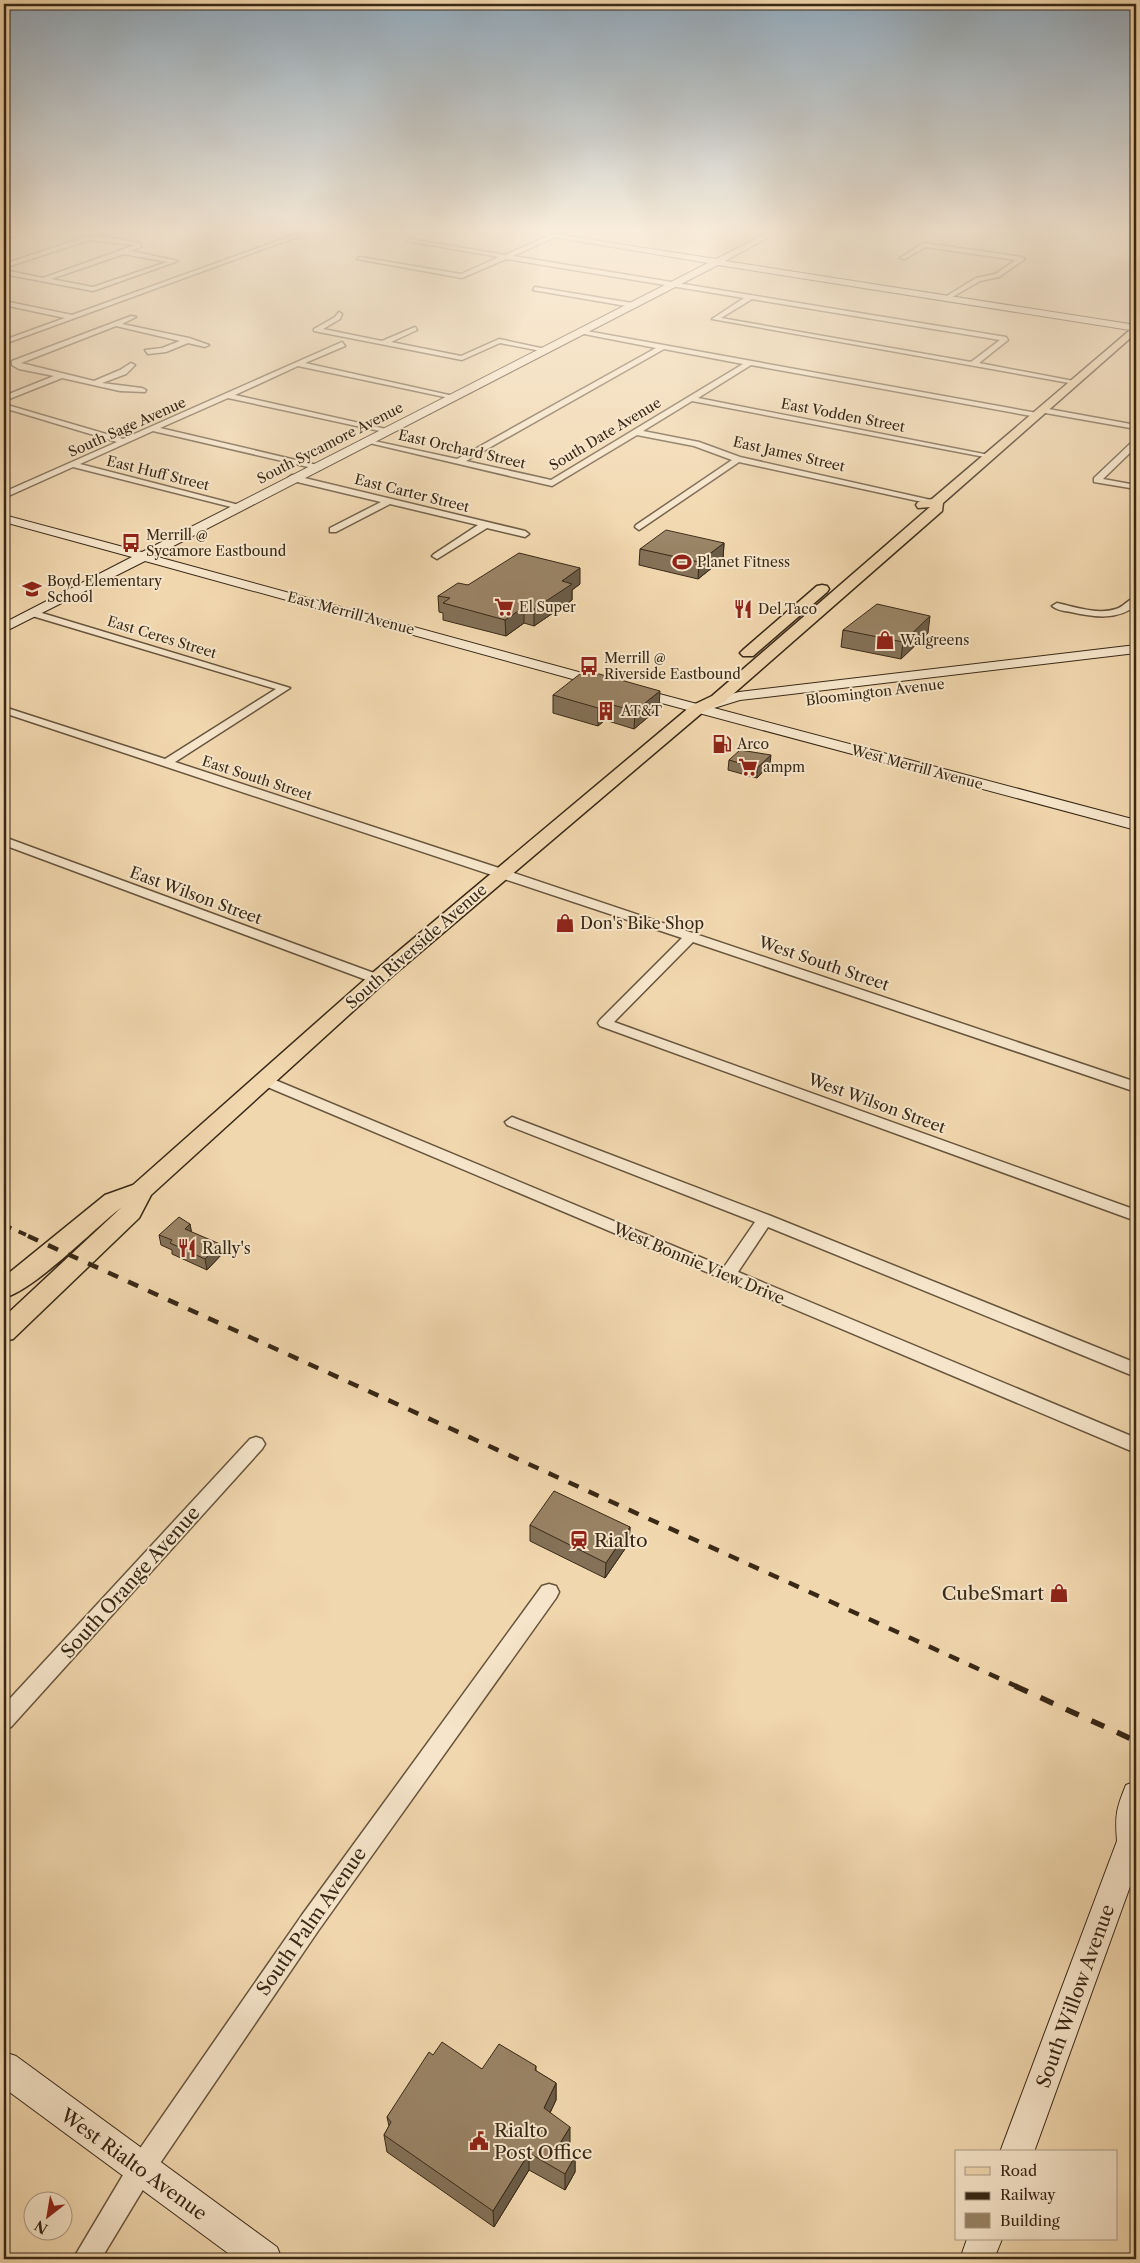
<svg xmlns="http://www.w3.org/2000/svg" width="1140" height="2263" font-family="'Libre Caslon Text',serif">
	<rect width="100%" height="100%" fill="#f1d7ae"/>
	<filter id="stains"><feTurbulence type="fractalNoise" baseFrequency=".004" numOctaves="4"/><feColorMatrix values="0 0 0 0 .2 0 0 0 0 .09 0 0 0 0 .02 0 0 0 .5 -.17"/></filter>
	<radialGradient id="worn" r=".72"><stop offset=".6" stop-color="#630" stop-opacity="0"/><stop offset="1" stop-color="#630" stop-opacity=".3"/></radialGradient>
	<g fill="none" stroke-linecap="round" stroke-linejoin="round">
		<g stroke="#67543c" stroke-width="3">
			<g id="street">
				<polygon points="22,231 31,231 4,240 4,236"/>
				<polygon points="305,231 313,231 4,344 4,340 65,318 4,305 4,301 72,315"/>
				<path d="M553,234L555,237L513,256L1006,337L1008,340L979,363L1079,382L1075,384L712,319L744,298L506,259L462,278L357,259L360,257L461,274L499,257L407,241L410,239L505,255ZM752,299L1000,340L971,362L721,318Z"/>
				<path d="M88,236H102L139,243L141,247L131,251L178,261L93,291L4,274V270L43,278L135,245L89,240L4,268V264ZM124,254L167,262L93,287L51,279Z"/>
				<polygon points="924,243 1022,257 1025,259 999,277 980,281 947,300 945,297 976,278 995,274 1016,260 925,247 905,259 900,258"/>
				<polygon points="535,287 632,303 635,305 632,307 533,290"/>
				<polygon points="339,312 342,314 340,319 323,329 382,341 415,327 417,330 391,342 461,356 499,339 550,350 546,352 500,343 462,360 314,331 314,329 335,317"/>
				<polygon points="131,316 136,317 122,324 189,338 209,345 205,347 188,343 166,352 148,354 145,350 162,348 180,341 116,326 21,363 94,381 120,370 131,363 135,365 126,374 102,383 142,388 146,390 145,392 120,391 62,378 4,401 4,396 54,376 19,369 12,365 12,361"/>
				<path d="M581,330L1037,413L1041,415L1037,417L751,365L698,398L994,456L990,458L692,401L643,431L699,442L740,457L940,502L936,505L739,462L639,530L635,527L636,525L732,460L694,446L637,435L552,486L361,441L365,439L457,459L656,348L579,333ZM664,349L743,364L551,480L466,461Z"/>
				<polygon points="342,342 345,346 305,363 458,397 454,399 298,366 235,395 386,429 389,429 389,433 228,398 160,428 317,465 317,469 153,431 80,464 239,505 239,509 73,467 4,498 4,492 117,442 4,408 4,404 123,439"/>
				<polygon points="1043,408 1136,425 1136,429 1040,412 1039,410"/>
				<polygon points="1133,441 1136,441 1136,447 1103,479 1136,485 1136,489 1094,482 1094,478"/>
				<polygon points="292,475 525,531 529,534 525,537 487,528 437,559 432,556 434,554 478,525 390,504 336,532 330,532 330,528 381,502 289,480 288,478"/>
				<path d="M1136,597V605C1118,621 1093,617 1071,612C1064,611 1057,610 1052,606L1057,603C1075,607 1098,615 1116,609C1124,607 1128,599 1136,597Z"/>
				<polygon points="32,610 290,688 175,762 505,870 1136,1082 1136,1092 693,942 614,1022 1136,1210 1136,1221 600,1026 598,1023 600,1020 682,938 4,713 4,707 165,759 276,689 29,615 27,613"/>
				<polygon points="4,837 382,976 384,979 382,982 372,982 4,845"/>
				<polygon points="263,1075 724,1267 755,1222 507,1125 505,1122 512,1117 517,1119 771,1216 1136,1363 1136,1377 768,1227 738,1272 1136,1438 1136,1453 258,1083 256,1080 258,1077"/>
				<polygon points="256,1437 262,1439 265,1444 262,1449 11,1727 4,1729 4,1705 250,1439"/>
				<polygon points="549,1584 556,1586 559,1592 556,1598 318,1931 150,2178 101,2259 73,2259 132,2160 302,1915 542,1586"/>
			</g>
		</g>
		<g stroke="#392816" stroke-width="2">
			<g id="secondary">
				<polygon points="517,231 535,231 716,259 771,231 781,231 725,261 1136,325 1136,331 718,265 154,556 608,680 610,683 608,686 598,686 145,561 4,632 4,623 132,557 4,522 4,515 142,552 708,263"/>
				<polygon points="1136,645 1136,653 740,700 714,708 1136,820 1136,830 628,694 626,691 633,687 697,704 739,692"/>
				<path d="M1136,1781V1870L1034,2152H1000L1117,1841C1115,1816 1116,1809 1126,1785Z"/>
				<polygon points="4,2052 16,2056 277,2247 282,2259 236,2259 4,2088"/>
				<polygon points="967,2239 1002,2239 994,2259 960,2259"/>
			</g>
		</g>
		<g stroke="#392816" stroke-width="3">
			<g id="primary">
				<path d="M1136,325V333L943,503L942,511L724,702L703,712L384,983L151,1195L139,1218L13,1339L4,1341V1317L122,1207C92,1230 37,1288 4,1298V1277L105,1195L133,1185L370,975L691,706L712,696L930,507L918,508L916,505L918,502L932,499Z"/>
				<polygon points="822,585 827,586 829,589 827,592 753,656 743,656 740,653 743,650 817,586"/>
			</g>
		</g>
		<use href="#street" fill="#f6e5ca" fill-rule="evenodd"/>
		<use href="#secondary" fill="#f6e5ca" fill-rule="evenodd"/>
		<use href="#primary" fill="#f1d7ae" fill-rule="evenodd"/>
		<polyline stroke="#392816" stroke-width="4" stroke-dasharray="8 8" stroke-linecap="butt" points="4,1225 31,1237"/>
		<polyline stroke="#392816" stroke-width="4.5" stroke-dasharray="11 11" stroke-linecap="butt" points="28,1236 1018,1687"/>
		<polyline stroke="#392816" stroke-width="5.5" stroke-dasharray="14 14" stroke-linecap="butt" points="1015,1686 1136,1741"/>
	</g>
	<g fill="#847157" stroke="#392816">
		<polygon points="724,543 723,559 698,579 639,565 640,549"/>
		<polygon points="580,584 572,590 572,600 534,626 524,623 506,636 443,620 443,613 439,612 438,596 468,585"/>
		<polygon points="843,630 928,633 901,659 841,647"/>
		<polygon points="553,695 659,708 634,729 605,720 598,726 553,713"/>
		<polygon points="729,760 770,764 757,778 728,770"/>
		<polygon points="190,1224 191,1232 222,1254 207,1270 172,1254 172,1250 161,1245 159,1235"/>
		<polygon points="530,1525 630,1527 629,1543 605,1578 530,1541"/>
		<polygon points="433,2055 482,2069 536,2066 536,2071 556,2083 556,2100 550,2113 570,2144 566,2150 575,2156 575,2172 565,2190 529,2170 494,2227 387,2152 384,2135 389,2126 387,2117"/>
	</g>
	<g fill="#6b5c47" stroke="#392816">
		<polygon points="724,543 723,559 698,579 699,562"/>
		<polygon points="580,568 580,584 572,590 572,600 534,626 534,609 562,581"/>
		<polygon points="524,607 524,623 506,636 505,620"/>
		<polygon points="930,616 928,633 901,659 903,642"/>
		<polygon points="660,691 659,708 634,729 635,711"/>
		<polygon points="605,703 605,720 598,726 598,708"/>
		<polygon points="771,755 770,764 757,778 757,768"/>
		<polygon points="190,1224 192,1234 185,1229"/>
		<polygon points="220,1244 222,1254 207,1270 205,1259"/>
		<polygon points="630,1527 629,1543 605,1578 606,1563"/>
		<polygon points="556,2083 556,2100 544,2125 544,2108"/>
		<polygon points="570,2127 570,2144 560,2161 559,2145"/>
		<polygon points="529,2153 529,2170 494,2227 493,2211"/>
		<polygon points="575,2156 575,2172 565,2190 565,2174"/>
	</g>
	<g fill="#998365" stroke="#392816">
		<polygon points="666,530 724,543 699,562 640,549"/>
		<polygon points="519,553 580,568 562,581 572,584 534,609 524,607 505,620 443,603 450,598 438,596 458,583 468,585"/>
		<polygon points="877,604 930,616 903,642 843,630"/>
		<polygon points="585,670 660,691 635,711 605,703 598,708 553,695"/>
		<polygon points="740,750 771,755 757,768 729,760"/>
		<polygon points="179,1217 190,1224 185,1229 220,1244 205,1259 170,1243 172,1240 159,1235"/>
		<polygon points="554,1491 630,1527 606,1563 530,1525"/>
		<polygon points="442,2042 482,2069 499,2044 536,2066 535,2070 556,2083 544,2108 570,2127 559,2145 575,2156 565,2174 529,2153 493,2211 384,2135 391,2122 387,2117 429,2052 433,2055"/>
	</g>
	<linearGradient id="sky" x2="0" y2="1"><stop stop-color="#92aabc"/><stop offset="0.42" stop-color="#f9eddb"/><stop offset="1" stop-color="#f9eddb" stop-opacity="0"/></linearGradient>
	<rect width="1140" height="548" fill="url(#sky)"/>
	<defs>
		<g id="bus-bare" transform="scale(1.5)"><path d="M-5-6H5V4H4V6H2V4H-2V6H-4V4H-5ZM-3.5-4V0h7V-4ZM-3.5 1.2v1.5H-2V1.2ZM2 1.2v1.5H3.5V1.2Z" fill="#8f2418" stroke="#f6e5ca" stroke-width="2.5" paint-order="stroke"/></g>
		<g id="stadium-bare" transform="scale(1.5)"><path d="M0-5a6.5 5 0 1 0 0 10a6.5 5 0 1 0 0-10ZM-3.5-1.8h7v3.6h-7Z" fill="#8f2418" stroke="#f6e5ca" stroke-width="2.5" paint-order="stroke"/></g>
		<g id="school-bare" transform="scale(1.5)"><path d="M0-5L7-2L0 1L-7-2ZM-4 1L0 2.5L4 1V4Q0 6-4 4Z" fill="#8f2418" stroke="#f6e5ca" stroke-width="2.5" paint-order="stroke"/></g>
		<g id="supermarket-bare" transform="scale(1.5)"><path d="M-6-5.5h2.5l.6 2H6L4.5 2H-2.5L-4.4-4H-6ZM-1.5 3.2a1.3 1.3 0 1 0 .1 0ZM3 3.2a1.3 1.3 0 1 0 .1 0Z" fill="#8f2418" stroke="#f6e5ca" stroke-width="2.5" paint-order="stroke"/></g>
		<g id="restaurant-bare" transform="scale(1.5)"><path d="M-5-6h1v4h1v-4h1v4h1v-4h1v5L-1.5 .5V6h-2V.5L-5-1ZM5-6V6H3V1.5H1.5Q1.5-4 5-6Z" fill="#8f2418" stroke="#f6e5ca" stroke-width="2.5" paint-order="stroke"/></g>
		<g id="shop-bare" transform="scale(1.5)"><path d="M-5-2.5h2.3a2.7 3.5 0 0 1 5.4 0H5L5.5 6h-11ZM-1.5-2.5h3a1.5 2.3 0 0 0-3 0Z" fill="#8f2418" stroke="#f6e5ca" stroke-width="2.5" paint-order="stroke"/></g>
		<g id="building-bare" transform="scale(1.5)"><path d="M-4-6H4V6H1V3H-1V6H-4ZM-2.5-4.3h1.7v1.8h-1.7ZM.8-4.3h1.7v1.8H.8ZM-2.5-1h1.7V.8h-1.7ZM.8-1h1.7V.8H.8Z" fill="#8f2418" stroke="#f6e5ca" stroke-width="2.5" paint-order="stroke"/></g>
		<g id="fuel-bare" transform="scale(1.5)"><path d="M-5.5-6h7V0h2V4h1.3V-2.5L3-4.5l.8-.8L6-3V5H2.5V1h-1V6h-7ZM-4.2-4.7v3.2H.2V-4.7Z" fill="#8f2418" stroke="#f6e5ca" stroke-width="2.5" paint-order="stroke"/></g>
		<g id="station-bare" transform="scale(1.5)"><path d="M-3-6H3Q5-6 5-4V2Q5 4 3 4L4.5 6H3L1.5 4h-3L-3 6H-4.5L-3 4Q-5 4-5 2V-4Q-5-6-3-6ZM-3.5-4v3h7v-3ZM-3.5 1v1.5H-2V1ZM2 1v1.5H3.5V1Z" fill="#8f2418" stroke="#f6e5ca" stroke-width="2.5" paint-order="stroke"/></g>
		<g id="civic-bare" transform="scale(1.5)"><path d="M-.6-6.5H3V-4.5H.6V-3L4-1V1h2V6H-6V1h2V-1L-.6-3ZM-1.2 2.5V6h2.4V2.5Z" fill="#8f2418" stroke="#f6e5ca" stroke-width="2.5" paint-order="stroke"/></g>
	</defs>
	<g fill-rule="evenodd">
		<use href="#bus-bare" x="131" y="543"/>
		<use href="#stadium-bare" x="682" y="562"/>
		<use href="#school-bare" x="32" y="589"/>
		<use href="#supermarket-bare" x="504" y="607"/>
		<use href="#restaurant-bare" x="743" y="609"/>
		<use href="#shop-bare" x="885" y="640"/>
		<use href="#bus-bare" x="589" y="666"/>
		<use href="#building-bare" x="606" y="711"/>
		<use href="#fuel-bare" x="722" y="744"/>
		<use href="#supermarket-bare" x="748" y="767"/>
		<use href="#shop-bare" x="565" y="923"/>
		<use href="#restaurant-bare" x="187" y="1248"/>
		<use href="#station-bare" x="579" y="1540"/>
		<use href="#shop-bare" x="1059" y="1593"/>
		<use href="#civic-bare" x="479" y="2141"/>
	</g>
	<g text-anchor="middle" stroke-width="4" stroke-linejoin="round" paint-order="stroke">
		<g font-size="14" fill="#392816" stroke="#f6e5ca">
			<text transform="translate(843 415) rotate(11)" y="5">East Vodden Street</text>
			<text transform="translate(127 427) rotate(-24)" y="5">South Sage Avenue</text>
			<text transform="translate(605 434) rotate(-31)" y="5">South Date Avenue</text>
			<text transform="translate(330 443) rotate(-27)" y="5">South Sycamore Avenue</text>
			<text transform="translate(462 449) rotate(13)" y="5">East Orchard Street</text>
			<text transform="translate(789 454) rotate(13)" y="5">East James Street</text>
			<text transform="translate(158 473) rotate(14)" y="5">East Huff Street</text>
			<text transform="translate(412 493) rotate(14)" y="5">East Carter Street</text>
			<text transform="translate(351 613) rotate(15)" y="5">East Merrill Avenue</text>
			<text transform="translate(162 637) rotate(17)" y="5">East Ceres Street</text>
			<text transform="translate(875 692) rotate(-7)" y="5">Bloomington Avenue</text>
			<text transform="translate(917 767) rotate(15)" y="5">West Merrill Avenue</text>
			<text transform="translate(257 778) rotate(18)" y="5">East South Street</text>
		</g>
		<g font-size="14" fill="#392816" stroke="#f6e5ca" text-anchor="start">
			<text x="146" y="540">Merrill @<tspan x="146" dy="16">Sycamore Eastbound</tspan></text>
			<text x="697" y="567">Planet Fitness</text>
			<text x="47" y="586">Boyd Elementary<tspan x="47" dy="16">School</tspan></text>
			<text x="519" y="612">El Super</text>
			<text x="758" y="614">Del Taco</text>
			<text x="900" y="645">Walgreens</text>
			<text x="604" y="663">Merrill @<tspan x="604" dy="16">Riverside Eastbound</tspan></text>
			<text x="621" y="716">AT&amp;T</text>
			<text x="737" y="749">Arco</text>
			<text x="763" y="772">ampm</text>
		</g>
		<g font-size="16" fill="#392816" stroke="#f6e5ca">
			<text transform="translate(196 895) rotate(20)" y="6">East Wilson Street</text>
			<text transform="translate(416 946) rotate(-41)" y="6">South Riverside Avenue</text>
			<text transform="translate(824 963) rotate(19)" y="6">West South Street</text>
			<text transform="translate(877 1103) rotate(20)" y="6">West Wilson Street</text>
			<text transform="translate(699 1263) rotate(23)" y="6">West Bonnie View Drive</text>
		</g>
		<g font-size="16" fill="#392816" stroke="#f6e5ca" text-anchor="start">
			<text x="580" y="929">Don's Bike Shop</text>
			<text x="202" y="1254">Rally's</text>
		</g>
		<g font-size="19" fill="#392816" stroke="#f6e5ca" text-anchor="start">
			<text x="594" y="1547">Rialto</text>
			<text x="1044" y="1600" text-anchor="end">CubeSmart</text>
			<text x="494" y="2137">Rialto<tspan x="494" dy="22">Post Office</tspan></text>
		</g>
		<g font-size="19" fill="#392816" stroke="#f6e5ca">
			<text transform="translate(130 1582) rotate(-48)" y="7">South Orange Avenue</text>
			<text transform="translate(311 1921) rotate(-55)" y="7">South Palm Avenue</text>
			<text transform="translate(1075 1996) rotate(-70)" y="7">South Willow Avenue</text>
			<text transform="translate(134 2164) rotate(36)" y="7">West Rialto Avenue</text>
		</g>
	</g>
	<rect width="1140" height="2263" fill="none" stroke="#f1d7ae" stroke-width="20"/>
	<rect x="5" y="5" width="1130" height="2253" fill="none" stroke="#392816" stroke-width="2.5"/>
	<rect x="10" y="10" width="1120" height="2243" fill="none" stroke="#392816"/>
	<rect x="955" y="2150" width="162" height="90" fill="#f6e5ca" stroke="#aa9982"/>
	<rect x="965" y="2167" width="25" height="8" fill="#f1d7ae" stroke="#aa9982"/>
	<text x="1000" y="2176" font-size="15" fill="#392816">Road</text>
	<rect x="965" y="2192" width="25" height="8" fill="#392816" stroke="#aa9982"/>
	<text x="1000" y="2200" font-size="15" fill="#392816">Railway</text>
	<rect x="965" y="2213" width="25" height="15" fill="#998365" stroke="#aa9982"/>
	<text x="1000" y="2226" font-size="15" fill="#392816">Building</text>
	<g transform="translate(48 2216) rotate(211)"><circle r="24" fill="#f6e5ca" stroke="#aa9982"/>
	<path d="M0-4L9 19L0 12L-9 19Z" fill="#8f2418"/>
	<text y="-8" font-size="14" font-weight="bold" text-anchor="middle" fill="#392816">N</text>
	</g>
	<rect width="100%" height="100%" filter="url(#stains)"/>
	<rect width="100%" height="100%" fill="url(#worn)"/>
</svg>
